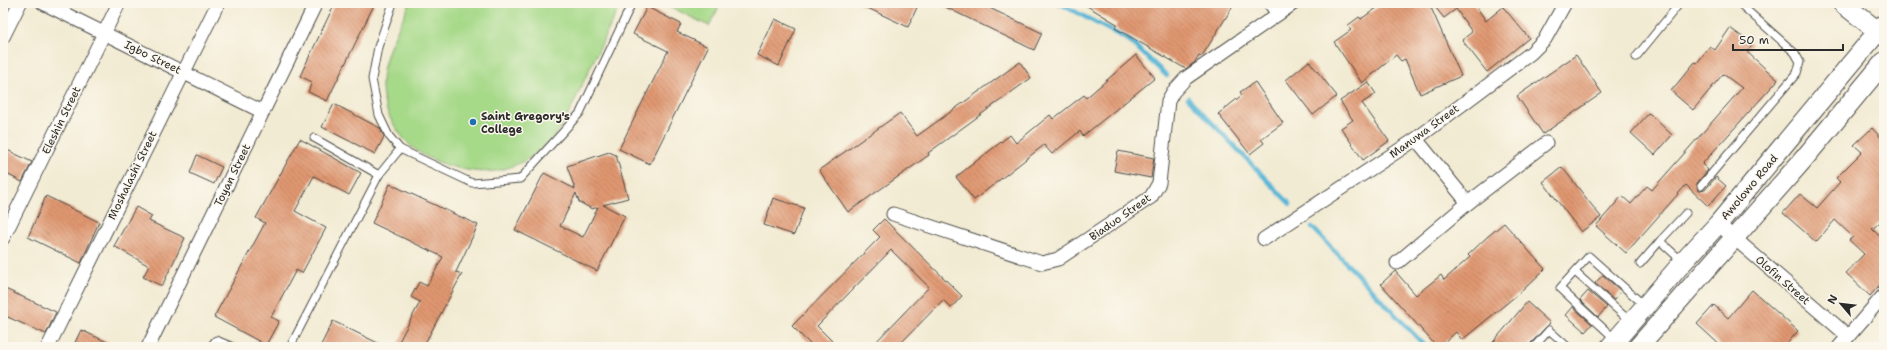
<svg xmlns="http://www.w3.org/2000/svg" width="1887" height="350" font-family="'Shantell Sans',sans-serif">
	<defs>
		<pattern id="building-back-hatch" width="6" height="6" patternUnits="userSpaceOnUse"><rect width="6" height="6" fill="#e09771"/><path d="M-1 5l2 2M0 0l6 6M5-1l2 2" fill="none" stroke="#b67b5d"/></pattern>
	</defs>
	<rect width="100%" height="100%" fill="#fbf7ec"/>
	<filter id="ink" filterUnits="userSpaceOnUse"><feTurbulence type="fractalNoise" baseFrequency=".025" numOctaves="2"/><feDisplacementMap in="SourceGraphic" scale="8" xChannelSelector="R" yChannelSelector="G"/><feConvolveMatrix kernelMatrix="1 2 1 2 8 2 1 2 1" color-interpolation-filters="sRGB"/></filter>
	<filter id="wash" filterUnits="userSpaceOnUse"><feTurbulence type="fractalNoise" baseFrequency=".012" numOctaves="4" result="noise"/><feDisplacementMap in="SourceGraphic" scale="16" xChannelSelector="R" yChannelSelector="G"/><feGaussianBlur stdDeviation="0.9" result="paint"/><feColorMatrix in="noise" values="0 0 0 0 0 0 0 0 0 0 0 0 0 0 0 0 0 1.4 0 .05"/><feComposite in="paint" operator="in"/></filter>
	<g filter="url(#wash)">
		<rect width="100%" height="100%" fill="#f2ebd3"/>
		<g fill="#a6d988" stroke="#68825a">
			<path d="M410,3H621C608,30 595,58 582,85C573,104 565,125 551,140C537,156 516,167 496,171C472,175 429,163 411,146C398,134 386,115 383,97C377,64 397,32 410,3Z"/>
			<polygon points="663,3 721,3 709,26"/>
		</g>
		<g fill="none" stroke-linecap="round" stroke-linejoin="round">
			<g stroke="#59b6d7" stroke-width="4.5">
				<polyline points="1059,3 1130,41 1167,76"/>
				<polyline points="1188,98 1290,204"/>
				<polyline points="1312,227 1426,347"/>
			</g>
		</g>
		<g id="blocks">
			<g fill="url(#building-back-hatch)" fill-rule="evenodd">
				<polygon points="335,3 375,3 327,101 308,92 312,82 300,76"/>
				<polygon points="857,3 919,3 908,27"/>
				<polygon points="937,3 979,3 1042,33 1034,50"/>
				<polygon points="1082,3 1235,3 1202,56 1199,55 1195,62 1186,69 1115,28 1117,24"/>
				<polygon points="1384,3 1429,3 1461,76 1420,94 1405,59 1401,61 1396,55 1362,83 1334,42 1351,30 1347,26 1359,17 1361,19"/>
				<polygon points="1432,3 1474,3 1486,21 1503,7 1529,38 1487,72 1462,40 1472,32 1456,9 1444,18"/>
				<polygon points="647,7 681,24 677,32 708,47 650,164 619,149 668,51 633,34"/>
				<polygon points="775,19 796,29 779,66 757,55"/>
				<polygon points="1730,28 1752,44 1747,52 1778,80 1702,164 1708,170 1697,183 1698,190 1700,191 1705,190 1716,177 1726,186 1708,206 1686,185 1626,253 1596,226 1622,196 1631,204 1647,186 1652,190 1742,88 1723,74 1693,110 1671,91 1695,62 1697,63 1710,46 1715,50"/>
				<polygon points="1136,55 1155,78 1083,136 1080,131 1052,154 1044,145 974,200 956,177 1010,135 1016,143 1050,115 1053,119 1084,95 1086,98"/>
				<polygon points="1576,55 1602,93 1543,134 1517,96"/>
				<polygon points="1309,61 1337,96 1313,115 1286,80"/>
				<polygon points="1020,62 1031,78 928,153 929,155 848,212 819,170 900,113 917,136"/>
				<polygon points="1255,82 1283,123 1261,139 1264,143 1250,154 1218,114 1242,95 1240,92"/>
				<polygon points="1368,82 1376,94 1362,103 1389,141 1363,160 1341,128 1353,120 1340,101"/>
				<polygon points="334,104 380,128 384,137 375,154 322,127"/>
				<polygon points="1649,113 1672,135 1655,155 1631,133"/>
				<polygon points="1872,128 1884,141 1884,219 1872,229 1884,240 1884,280 1870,296 1846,273 1864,254 1849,240 1853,237 1835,220 1816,242 1783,213 1800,194 1817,208 1840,182 1836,178 1862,152 1854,145"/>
				<polygon points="300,139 361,173 349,195 314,176 295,211 326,228 302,273 296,270 271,317 279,321 266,345 214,317 265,223 256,218"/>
				<polygon points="3,148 32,162 22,182 3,172"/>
				<polygon points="1118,151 1154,158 1151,178 1114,171"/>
				<path d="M609,152L616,155L628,198L603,205L625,216L597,271L515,230L544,173L575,189L567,166ZM576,193L579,202L592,209L598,207L583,237L560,226Z"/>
				<polygon points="197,155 222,167 214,184 190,173"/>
				<polygon points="1562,167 1601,217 1581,232 1543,182"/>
				<polygon points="390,184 478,225 456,272 462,274 423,347 396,347 420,302 411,297 419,282 427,286 443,257 372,223"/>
				<polygon points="46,196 99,222 81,263 28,237"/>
				<polygon points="773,198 804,208 794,235 764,225"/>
				<polygon points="136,207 152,216 149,221 185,238 162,286 143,277 149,266 114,246"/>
				<polygon points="884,219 962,296 951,308 943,300 897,347 871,347 929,287 891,250 817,326 838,347 813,347 792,326 880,237 873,230"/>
				<polygon points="1504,223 1545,269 1523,290 1462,340 1456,332 1440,347 1437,347 1381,284 1395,271 1416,295 1441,275 1444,280 1470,257 1468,255 1487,237"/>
				<polygon points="1603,275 1621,291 1614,300 1595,283"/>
				<polygon points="3,288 56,312 46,334 3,315"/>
				<polygon points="1752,290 1798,331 1784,347 1722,347 1697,324 1714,305 1728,318"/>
				<polygon points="1588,291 1607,307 1598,317 1580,300"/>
				<polygon points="1527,302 1550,323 1530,344 1529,347 1489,347"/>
				<polygon points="1573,307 1592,324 1585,332 1566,315"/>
				<polygon points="333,321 386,347 320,347"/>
				<polygon points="81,330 118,347 73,347"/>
			</g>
		</g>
	</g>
	<g filter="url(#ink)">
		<use href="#blocks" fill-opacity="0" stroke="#494844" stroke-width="1"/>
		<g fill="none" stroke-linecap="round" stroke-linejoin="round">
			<g stroke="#494844" stroke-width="9">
				<g id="service">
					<polyline points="393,3 378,47 372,79 379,115 389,136 400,149"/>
					<polyline points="1636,57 1680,3"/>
					<polyline points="314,138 379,175"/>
					<polyline points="1701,186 1797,73 1800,62 1795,53 1739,3"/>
					<polyline points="1683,262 1660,241 1686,213"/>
					<polyline points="1640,264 1660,241"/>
					<polyline points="1575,272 1630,321"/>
					<polyline points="1616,340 1560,288 1589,256 1645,306"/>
					<polyline points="210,347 216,340 233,347"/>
					<polyline points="290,347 379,175 400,149 472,183 520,179 580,113 632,3"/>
					<polyline points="1534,347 1549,330 1568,347"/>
				</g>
			</g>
			<g stroke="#494844" stroke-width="15">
				<g id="minor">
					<polyline points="43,3 263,112"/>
					<polyline points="1270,3 1278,14"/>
					<polyline points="3,37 20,3"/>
					<polyline points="1416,139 1468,203"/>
					<polyline points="893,214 1042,263 1058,259 1151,197 1159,183 1168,101 1173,92 1186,78 1294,3"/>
					<polyline points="1718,224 1848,336"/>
					<polyline points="3,238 119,3"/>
					<polyline points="1264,239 1416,139 1531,53 1545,39 1565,3"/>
					<polyline points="1397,263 1468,203 1546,143"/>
					<polyline points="48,347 218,3"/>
					<polyline points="148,347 316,3"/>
					<polyline points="1839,347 1884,295"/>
				</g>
			</g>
			<g stroke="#494844" stroke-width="21">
				<g id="secondary">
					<polyline points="1842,3 1884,36"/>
					<polyline points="1610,347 1683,262 1718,224 1884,24"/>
					<polyline points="1638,347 1802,161 1884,62"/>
				</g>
			</g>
			<use href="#service" stroke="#fff" stroke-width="7"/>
			<use href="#minor" stroke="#fff" stroke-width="13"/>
			<use href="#secondary" stroke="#fff" stroke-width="19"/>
		</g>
	</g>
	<circle fill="#1f6fb2" stroke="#fbf7ec" stroke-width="1.5" cx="473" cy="122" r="4"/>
	<g text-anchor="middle" stroke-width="3" stroke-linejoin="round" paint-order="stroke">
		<g font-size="11" fill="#2b2b2b" stroke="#fbf7ec">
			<text transform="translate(153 57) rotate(26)" y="4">Igbo Street</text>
			<text transform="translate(61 120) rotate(-64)" y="4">Eleshin Street</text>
			<text transform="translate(1424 131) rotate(-36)" y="4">Manuwa Street</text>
			<text transform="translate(132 175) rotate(-64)" y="4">Moshalashi Street</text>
			<text transform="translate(232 175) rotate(-64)" y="4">Toyan Street</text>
			<text transform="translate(1749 187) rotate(-50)" y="4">Awolowo Road</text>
			<text transform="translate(1120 217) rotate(-35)" y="4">Biaduo Street</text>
			<text transform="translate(1783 280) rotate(41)" y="4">Olofin Street</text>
		</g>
		<g font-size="11" font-weight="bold" fill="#2b2b2b" stroke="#fbf7ec" text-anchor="start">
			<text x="481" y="120">Saint Gregory's<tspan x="481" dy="13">College</tspan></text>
		</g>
	</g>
	<rect width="1887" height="350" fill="none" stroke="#fbf7ec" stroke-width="16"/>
	<g transform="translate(1841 304) rotate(298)" stroke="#fbf7ec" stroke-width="3" paint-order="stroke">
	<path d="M0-3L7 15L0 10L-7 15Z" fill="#2b2b2b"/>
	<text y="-6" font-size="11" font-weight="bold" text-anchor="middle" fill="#2b2b2b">N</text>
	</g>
	<path d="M1733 44v6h110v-6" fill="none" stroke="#2b2b2b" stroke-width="2"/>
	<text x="1739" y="44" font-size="12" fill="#2b2b2b" stroke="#fbf7ec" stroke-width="3" paint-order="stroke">50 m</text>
</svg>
